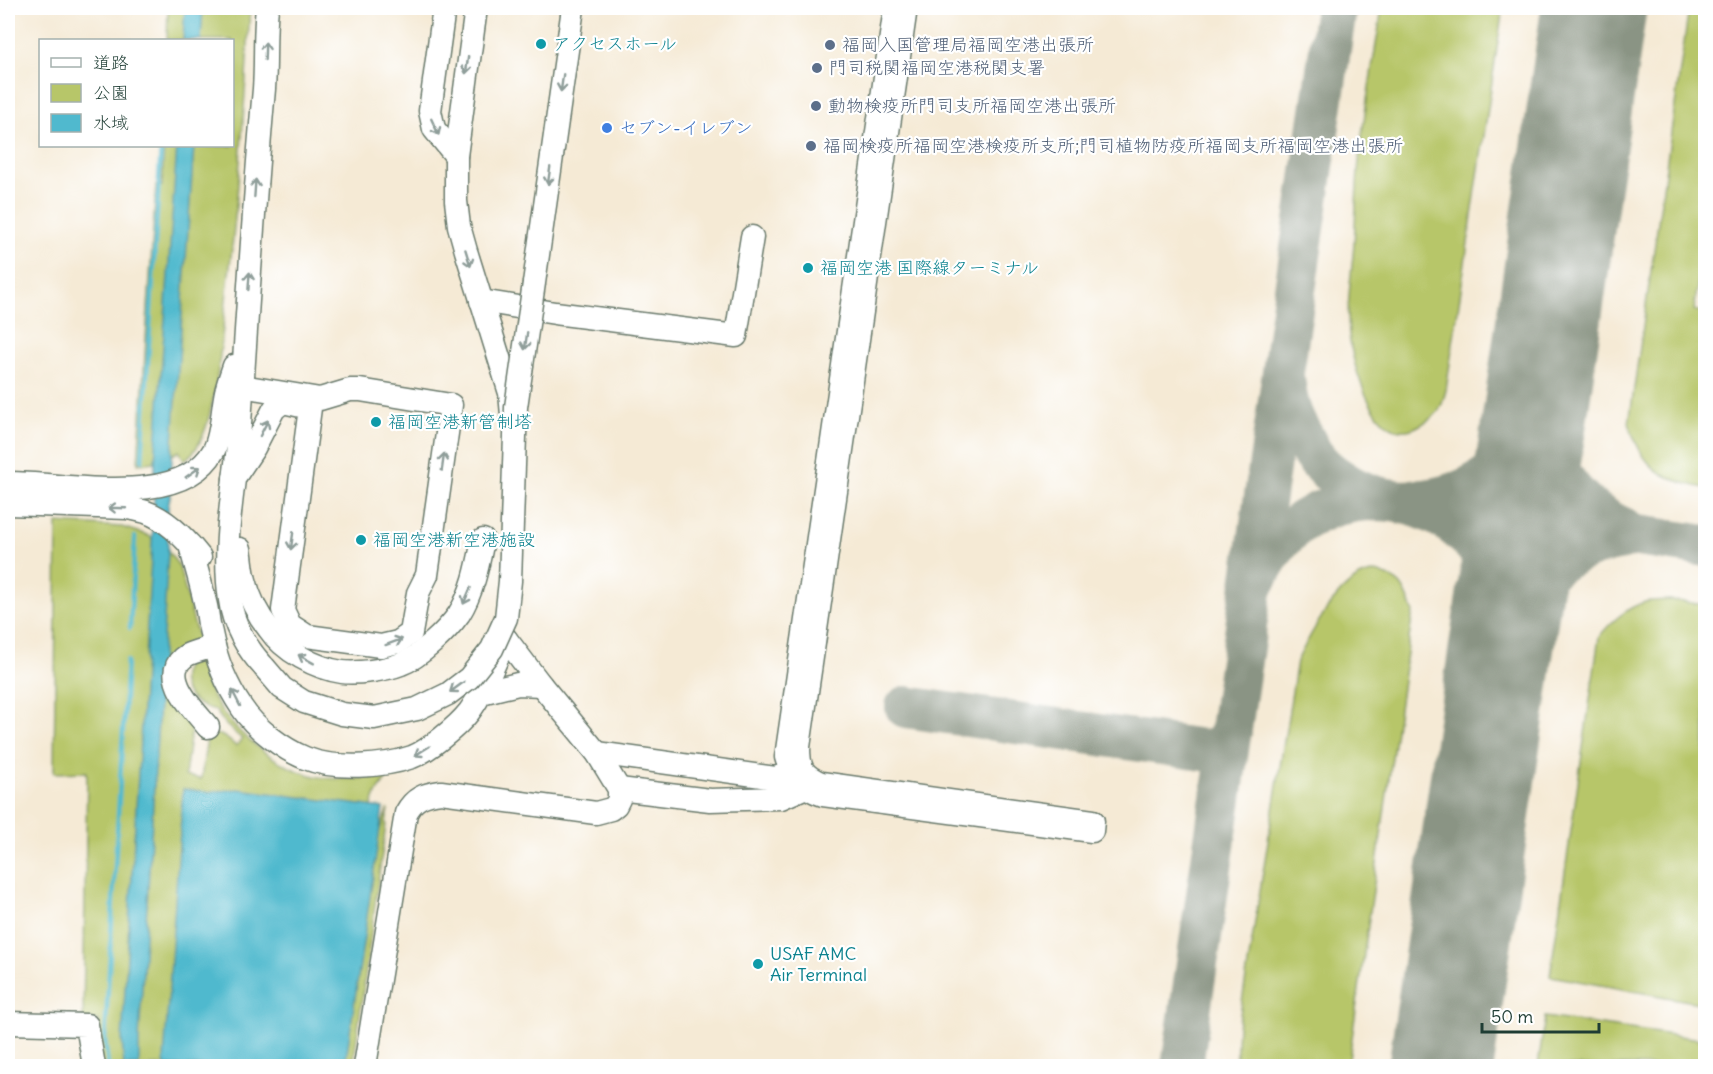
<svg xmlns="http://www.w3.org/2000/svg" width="1713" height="1074" font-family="Delius,'Klee One',sans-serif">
	<rect width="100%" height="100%" fill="#fff"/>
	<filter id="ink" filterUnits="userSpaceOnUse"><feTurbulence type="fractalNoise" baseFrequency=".0167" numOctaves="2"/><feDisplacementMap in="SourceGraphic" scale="12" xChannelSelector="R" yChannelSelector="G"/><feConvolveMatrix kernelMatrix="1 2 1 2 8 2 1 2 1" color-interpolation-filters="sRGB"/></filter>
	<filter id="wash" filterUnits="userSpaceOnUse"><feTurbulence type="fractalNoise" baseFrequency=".008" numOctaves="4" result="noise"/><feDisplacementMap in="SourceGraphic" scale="24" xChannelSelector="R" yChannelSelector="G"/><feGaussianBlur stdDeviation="1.35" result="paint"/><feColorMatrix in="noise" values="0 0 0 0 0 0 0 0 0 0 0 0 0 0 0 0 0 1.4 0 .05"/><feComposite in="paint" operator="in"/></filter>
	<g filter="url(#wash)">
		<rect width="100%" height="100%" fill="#f5ead5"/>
		<g fill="#b7c669" stroke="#6b824e" stroke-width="1.5">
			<path d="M168,8H250C245,105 238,203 226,300C221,342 219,386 206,427C202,439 195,454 184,460L179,451L163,461L138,464L156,185L162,186L164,146H232V40H167Z"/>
			<path d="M1382,8H1503L1446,390C1441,410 1439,415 1420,425C1375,453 1352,363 1349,334C1346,303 1352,273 1354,243C1356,215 1356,188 1359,161C1364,110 1374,58 1382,8Z"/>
			<path d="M1689,8H1706V228L1694,310L1705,313V488C1661,480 1642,468 1629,423Z"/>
			<path d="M57,523L122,527L147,535L166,548L179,566L199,642C178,653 161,666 173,692C176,700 184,704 184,713L192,722L185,776L201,779L207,737C218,729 227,739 236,746L242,739L226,725L215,710C190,705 171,683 191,660H202C203,668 204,679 208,687C226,728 279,772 325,778C343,780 362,778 380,777L389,775L376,794L343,886L350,903L388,809L353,1066H98L99,1020H83L87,772L54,773Z"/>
			<path d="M1376,572C1402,580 1404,586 1413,611L1348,1066H1236L1238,1027L1297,661C1310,635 1335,587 1362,576C1366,574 1371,573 1376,572Z"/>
			<path d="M1670,600L1705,605V1004L1550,976L1599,637C1610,622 1628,607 1645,602C1653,600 1662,601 1670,600Z"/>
			<polygon points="1545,1017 1700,1039 1705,1047 1705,1066 1538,1066"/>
		</g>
		<g fill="#50b9ce" stroke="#387b81" stroke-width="1.5">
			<polygon points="185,8 203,8 201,40 183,40"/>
			<polygon points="177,146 194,146 172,456 171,492 168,506 168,553 139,1039 139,1066 124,1066 122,1040 153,526 155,461"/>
			<polygon points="183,789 209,792 238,789 383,808 345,1066 165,1066 164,1060"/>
		</g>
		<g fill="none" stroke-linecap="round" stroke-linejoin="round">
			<g stroke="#50b9ce" stroke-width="4.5">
				<polyline points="142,460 161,146"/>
				<polyline points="130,628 135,537"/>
				<polyline points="108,1066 105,1039 127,661"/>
			</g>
			<g stroke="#8a9484" stroke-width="42">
				<path d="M1285,385C1287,407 1294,422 1305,440C1308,446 1310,451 1314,456C1321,466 1331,474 1341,480C1391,514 1462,505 1504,462C1522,445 1530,421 1538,398"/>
				<path d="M1538,398C1544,458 1568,504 1625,529"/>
				<polyline points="1428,505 1706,546"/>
				<path d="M1256,580C1266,558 1283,534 1304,520C1366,481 1455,500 1489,567C1499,588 1502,611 1504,633"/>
				<path d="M1504,633C1530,578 1562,549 1623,539"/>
				<polyline points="906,707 1210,751 1223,745 1231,731"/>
				<polyline points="1182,1066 1336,8"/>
			</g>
			<polyline stroke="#8a9484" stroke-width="105" points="1441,1066 1594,8"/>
		</g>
	</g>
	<g filter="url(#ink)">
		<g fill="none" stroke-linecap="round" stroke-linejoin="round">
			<g stroke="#6a7a6c" stroke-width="25">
				<g id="minor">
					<polyline points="444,8 430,111 434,129 456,156"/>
					<polyline points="476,8 456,156 456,201 459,226 466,251 510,393 512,415"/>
					<path d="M895,8L786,757C791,776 804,789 823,795L1092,831L1093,821L821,783C802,775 799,768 799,747L906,8"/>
					<polyline points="534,283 573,8"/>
					<polyline points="481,301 555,313 736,336 752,237"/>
					<polyline points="234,478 254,448 274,409 283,402 310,408 283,610 290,625 307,636 381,646 398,642 411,633 418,593 427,575 451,405 360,390 350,390 320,399 242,386"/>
					<path d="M8,483C64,482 181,511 214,450C222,434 222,410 226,392C228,383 231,375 234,366"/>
					<path d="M8,504L127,508C133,509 140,510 146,512C168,520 186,539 200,557"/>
					<path d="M190,545C195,564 201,583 205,602C208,612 208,623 211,633C216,659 227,686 242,708C255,728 283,749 305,758C335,770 383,767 412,757C428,751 458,726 469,712C485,691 494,663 506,639"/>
					<path d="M240,549C242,559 242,570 245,580C249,597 258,615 269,629C284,651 315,668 342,672C357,674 386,670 401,664C420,657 447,631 459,614C473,592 478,565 483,540"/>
					<path d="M264,667C247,649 233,625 230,600C221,541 236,482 240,424C247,312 254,200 264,89C266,62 264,35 267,8"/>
					<polyline points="481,693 518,684 541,685"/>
					<path d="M208,727C195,711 156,674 187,655C195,651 206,649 214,646"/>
					<polyline points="597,753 775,778 792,772"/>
					<polyline points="619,789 710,800 781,798 806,787"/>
					<polyline points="8,1023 87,1025 94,1066"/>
					<path d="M365,1066L406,813C414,798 424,794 441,792L596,813L611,809L616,805L619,799V789L597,753L541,685L506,639"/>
				</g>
			</g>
			<use href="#minor" stroke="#fff" stroke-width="22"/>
			<g stroke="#6a7a6c" stroke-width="25" stroke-linecap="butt">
				<polyline id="minor-bridge" points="264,667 282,688 304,702 342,714 374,718 417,709 448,694 469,678 492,649 506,618 510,581 516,407 534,283"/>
			</g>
			<use href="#minor-bridge" stroke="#fff" stroke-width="22"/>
		</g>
		<defs><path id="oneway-shaft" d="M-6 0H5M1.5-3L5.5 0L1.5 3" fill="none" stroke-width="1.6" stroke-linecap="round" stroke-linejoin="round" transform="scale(1.5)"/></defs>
		<g stroke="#8f9e9a">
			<use href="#oneway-shaft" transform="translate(265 51) rotate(-88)"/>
			<use href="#oneway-shaft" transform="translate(467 65) rotate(98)"/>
			<use href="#oneway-shaft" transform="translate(562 83) rotate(98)"/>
			<use href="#oneway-shaft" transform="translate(435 127) rotate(65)"/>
			<use href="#oneway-shaft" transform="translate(549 176) rotate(98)"/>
			<use href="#oneway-shaft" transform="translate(255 188) rotate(-86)"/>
			<use href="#oneway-shaft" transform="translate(468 258) rotate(73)"/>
			<use href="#oneway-shaft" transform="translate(249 281) rotate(-86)"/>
			<use href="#oneway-shaft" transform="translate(526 341) rotate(98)"/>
			<use href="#oneway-shaft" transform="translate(264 428) rotate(-63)"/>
			<use href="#oneway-shaft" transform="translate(443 462) rotate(-82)"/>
			<use href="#oneway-shaft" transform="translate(193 472) rotate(-35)"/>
			<use href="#oneway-shaft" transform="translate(117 508) rotate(-178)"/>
			<use href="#oneway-shaft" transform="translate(292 541) rotate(98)"/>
			<use href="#oneway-shaft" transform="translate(467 596) rotate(114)"/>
			<use href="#oneway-shaft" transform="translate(394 642) rotate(-20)"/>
			<use href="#oneway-shaft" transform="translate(306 659) rotate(-151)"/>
			<use href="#oneway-shaft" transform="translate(457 687) rotate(144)"/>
			<use href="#oneway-shaft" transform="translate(236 698) rotate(-117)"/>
			<use href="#oneway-shaft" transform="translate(422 751) rotate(148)"/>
		</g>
	</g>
	<g fill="#0f9aa8" stroke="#fff" stroke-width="2">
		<circle cx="541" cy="44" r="6"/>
		<circle cx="808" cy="268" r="6"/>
		<circle cx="376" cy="422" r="6"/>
		<circle cx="361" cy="540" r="6"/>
		<circle cx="758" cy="964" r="6"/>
	</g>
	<g fill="#5c6f8a" stroke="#fff" stroke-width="2">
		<circle cx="830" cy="45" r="6"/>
		<circle cx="817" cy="68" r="6"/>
		<circle cx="816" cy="106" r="6"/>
		<circle cx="811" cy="146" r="6"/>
	</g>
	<circle fill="#3f7fe0" stroke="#fff" stroke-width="2" cx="607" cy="128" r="6"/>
	<g text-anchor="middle" stroke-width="4.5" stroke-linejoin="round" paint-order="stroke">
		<g font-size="18" fill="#0d838f" stroke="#fff" text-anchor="start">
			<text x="553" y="50">アクセスホール</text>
			<text x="820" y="274">福岡空港 国際線ターミナル</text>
			<text x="388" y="428">福岡空港新管制塔</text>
			<text x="373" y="546">福岡空港新空港施設</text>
			<text x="770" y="960">USAF AMC<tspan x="770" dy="21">Air Terminal</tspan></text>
		</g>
		<g font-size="18" fill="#4e5e75" stroke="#fff" text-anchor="start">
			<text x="842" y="51">福岡入国管理局福岡空港出張所</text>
			<text x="829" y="74">門司税関福岡空港税関支署</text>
			<text x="828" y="112">動物検疫所門司支所福岡空港出張所</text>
			<text x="823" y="152">福岡検疫所福岡空港検疫所支所;門司植物防疫所福岡支所福岡空港出張所</text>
		</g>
		<g font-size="18" fill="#366cbe" stroke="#fff" text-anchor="start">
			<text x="619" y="134">セブン-イレブン</text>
		</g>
	</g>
	<rect width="1713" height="1074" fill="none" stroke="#fff" stroke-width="30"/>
	<rect x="39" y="39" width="195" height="108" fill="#ffffff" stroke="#a5b1ae" stroke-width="1.5"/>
	<rect x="51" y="58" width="30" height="9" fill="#ffffff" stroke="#a5b1ae" stroke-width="1.5"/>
	<text x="93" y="69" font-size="18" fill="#1f3d34">道路</text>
	<rect x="51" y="84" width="30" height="18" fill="#b7c669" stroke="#a5b1ae" stroke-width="1.5"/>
	<text x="93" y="99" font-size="18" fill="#1f3d34">公園</text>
	<rect x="51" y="114" width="30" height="18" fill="#50b9ce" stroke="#a5b1ae" stroke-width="1.5"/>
	<text x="93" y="129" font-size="18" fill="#1f3d34">水域</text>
	<path d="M1482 1023v9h117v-9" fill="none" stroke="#1f3d34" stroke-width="3"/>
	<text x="1491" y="1023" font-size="18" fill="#1f3d34" stroke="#ffffff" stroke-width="4.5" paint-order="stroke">50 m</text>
</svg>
